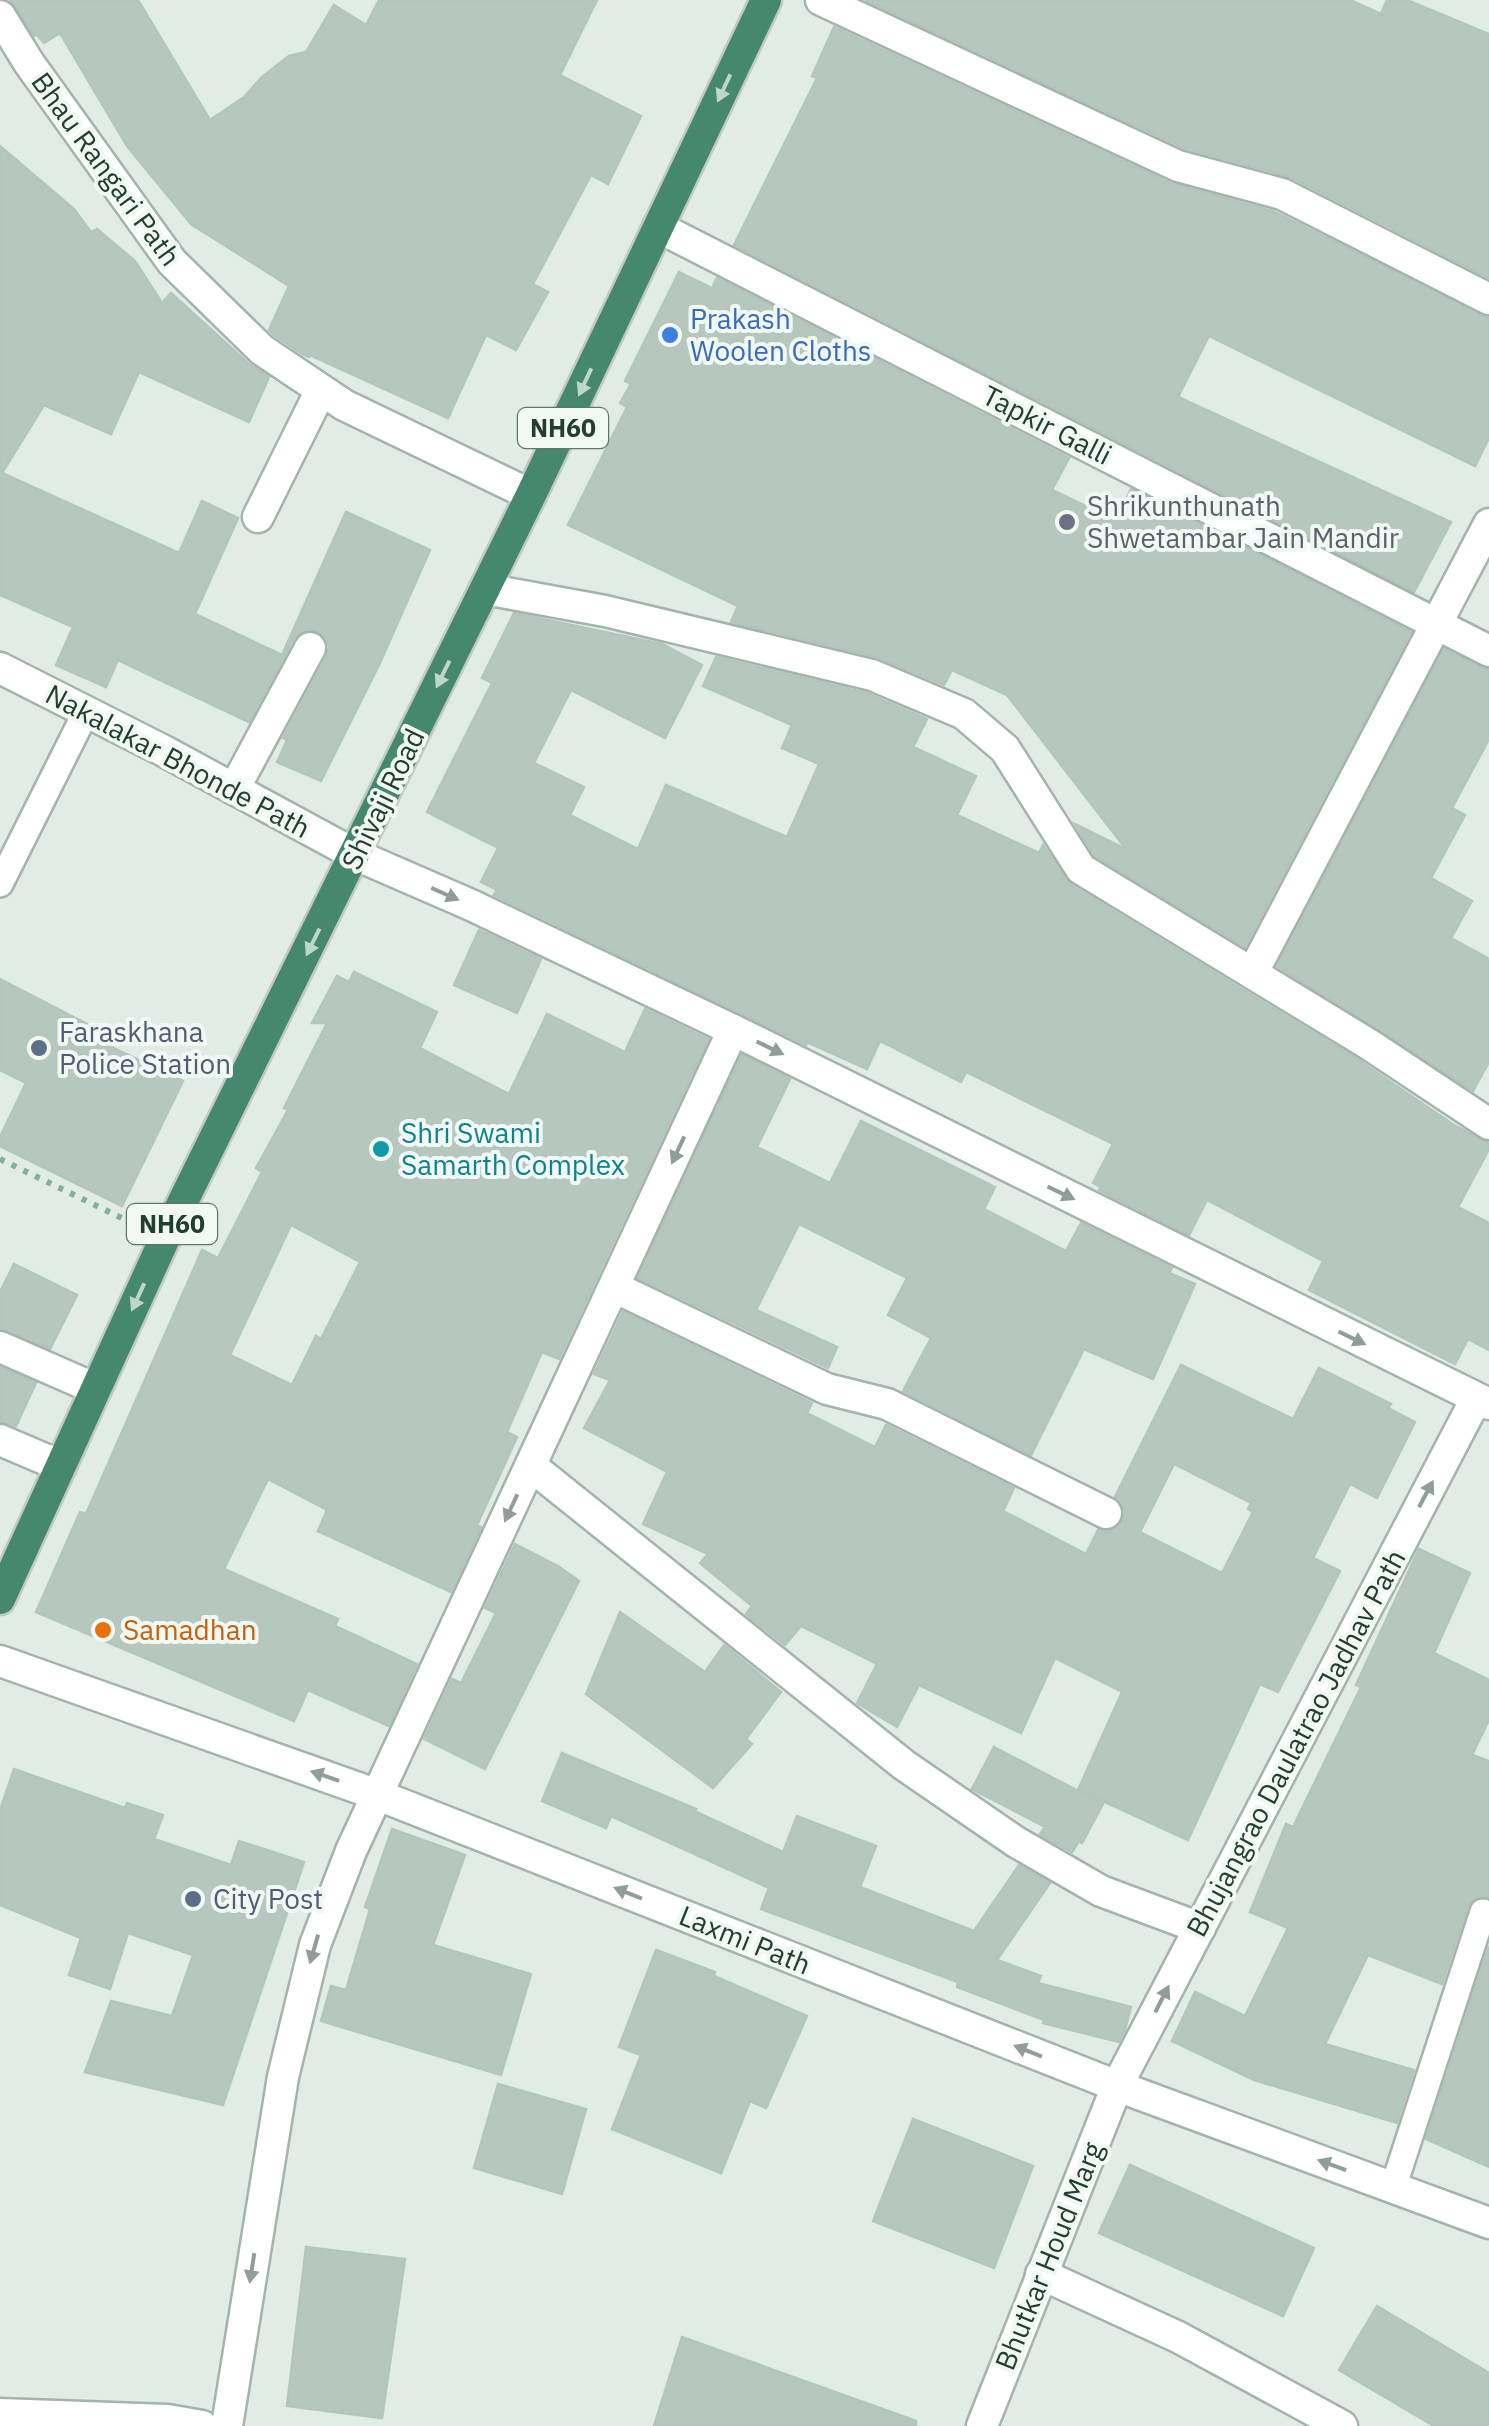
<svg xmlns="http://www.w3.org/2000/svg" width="1489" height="2426" font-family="'IBM Plex Sans',sans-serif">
	<rect width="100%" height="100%" fill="#e1ece6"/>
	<g fill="#b6c7be" stroke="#b3c6bb" stroke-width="2.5" fill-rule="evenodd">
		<polygon points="10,0 138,0 210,120 244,97 262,77 289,56 306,52 334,5 366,25 379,0 597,0 560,75 641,116 608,184 591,175 533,284 548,292 516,350 486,335 448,418 310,355 309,357 302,354 274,335 269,330 289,286 191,224 127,146 60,33 44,43 36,34 34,36"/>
		<polygon points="865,0 1350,0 1381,14 1387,0 1407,0 1489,34 1489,278 1290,177 1184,148"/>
		<polygon points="834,27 1170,183 1275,212 1489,318 1489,438 1475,466 1209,336 1178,397 1451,522 1414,592 734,245 817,78 812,76"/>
		<polygon points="0,146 74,209 91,232 97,229 135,261 162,303 171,293 249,364 269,377 249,422 139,372 111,434 44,405 2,473 179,553 202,501 238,518 195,614 282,655 346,512 430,550 379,665 321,781 277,762 287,740 283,738 327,656 329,646 320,632 308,629 294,638 249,722 118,660 106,687 56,665 73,627 0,595"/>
		<polygon points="679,272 712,288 717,278 1069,458 1052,490 1117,521 1131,489 1411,632 1245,947 1094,855 1075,824 1126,849 1007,695 952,670 944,685 877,657 731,622 738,606 568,525 627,407 620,403 631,384 625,381"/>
		<polygon points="514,613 662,644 702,665 665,738 571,690 534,763 584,787 570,815 638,849 666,785 787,837 819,764 782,748 792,725 703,686 716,657 866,693 927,719 913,747 976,776 957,815 1039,853 1043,845 1071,885 1360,1061 1454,1125 1489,1143 1489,1149 1458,1207 1489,1223 1489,1350 1468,1339 1455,1364 1309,1290 1323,1261 1207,1200 1189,1235 1099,1190 1101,1187 1093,1183 1113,1144 966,1072 961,1082 880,1041 867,1069 807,1042 806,1045 494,895 497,890 481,882 498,848 427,812 492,683 482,678"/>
		<polygon points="1444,649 1489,670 1489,739 1452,808 1465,815 1431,878 1472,901 1451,938 1489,959 1489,1062 1473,1091 1277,966"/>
		<polygon points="479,930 541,959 517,1013 454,985"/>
		<path d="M354,972L437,1012L420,1048L509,1094L547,1014L625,1052L645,1009L708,1039L559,1359L542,1352L507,1432L517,1437L477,1525L481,1527L451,1592L318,1531L327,1510L268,1479L224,1569L338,1619L335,1626L417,1664L389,1726L308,1690L294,1721L36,1612L80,1512L86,1514L202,1250L218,1258L262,1172L256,1168L288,1110L284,1108L327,1023H312L337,976L349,982ZM291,1225L360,1262L321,1339L316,1336L292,1385L230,1355Z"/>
		<polygon points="0,979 89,1025 84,1034 183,1081 122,1206 0,1146 0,1137 26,1083 0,1070"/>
		<polygon points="742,1055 790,1079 757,1147 830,1183 861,1121 995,1187 984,1209 1066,1251 1081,1223 1172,1268 1169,1273 1195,1284 1153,1379 1084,1349 1031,1455 903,1391 931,1338 888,1315 907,1278 799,1224 756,1310 837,1347 828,1368 638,1278"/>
		<polygon points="14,1264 77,1295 50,1349 0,1329 0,1292"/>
		<path d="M623,1312L812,1403L807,1413L875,1447L886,1425L1014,1488L1003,1511L1086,1554L1098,1530L1108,1532L1122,1522L1125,1511L1115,1497L1181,1365L1293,1419L1319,1368L1391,1404L1388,1408L1415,1422L1377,1498L1350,1484L1313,1558L1340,1571L1278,1692L1260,1684L1188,1840L1078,1790L1122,1692L1055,1658L1021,1733L919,1685L897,1727L857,1703L877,1664L801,1626L785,1645L746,1614L752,1606L700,1563L708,1554L643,1524L667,1472L584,1428L610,1380L594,1374ZM1174,1464L1251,1503L1248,1509L1253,1512L1222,1573L1140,1532Z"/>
		<polygon points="0,1367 36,1383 16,1426 0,1422"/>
		<polygon points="515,1544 558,1566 579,1581 485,1769 424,1739 452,1679 461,1683 496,1613 485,1608"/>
		<polygon points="1419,1549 1470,1573 1434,1653 1489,1680 1489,1720 1472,1755 1489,1761 1489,1897 1479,1896 1468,1906 1442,1984 1368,1955 1325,2044 1414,2070 1397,2123 1254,2080 1172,2041 1195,1992 1245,2016 1288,1928 1250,1912 1286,1824 1293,1827 1361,1687 1356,1685"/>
		<polygon points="620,1612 705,1672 724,1645 781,1692 746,1739 752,1744 713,1788 586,1694"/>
		<polygon points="994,1747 1103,1804 1082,1843 1079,1841 1072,1852 1040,1834 1045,1827 972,1789"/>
		<polygon points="562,1753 696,1809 694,1811 783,1852 797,1816 876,1846 860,1887 974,1931 1019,1865 1050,1883 997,1960 1041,1976 1038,1983 1131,2007 1125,2030 1119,2042 1043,2023 1044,2020 957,1987 958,1982 761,1909 769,1888 611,1816 606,1828 542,1801"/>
		<polygon points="14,1769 125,1808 127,1803 163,1815 154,1839 231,1865 239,1841 304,1862 223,2105 85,2072 111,2001 172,2016 193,1955 128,1933 110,1989 69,1975 81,1938 0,1905 0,1810"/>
		<polygon points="392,1829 465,1855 433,1945 531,1974 501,2075 321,2021 331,1986 346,1990 370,1909 365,1907"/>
		<polygon points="1489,1946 1489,2167 1426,2139"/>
		<polygon points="656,1950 715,1972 714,1976 807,2016 766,2108 750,2101 721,2173 612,2129 641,2055 619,2047"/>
		<polygon points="498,2084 586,2109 562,2194 474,2168"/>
		<polygon points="913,2119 1033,2166 994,2268 873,2221"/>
		<polygon points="1130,2165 1314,2248 1283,2316 1099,2233"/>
		<polygon points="306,2247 405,2259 382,2418 287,2406"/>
		<polygon points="1377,2306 1489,2373 1489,2426 1434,2426 1339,2370"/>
		<polygon points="682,2337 916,2421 916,2426 654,2426"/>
	</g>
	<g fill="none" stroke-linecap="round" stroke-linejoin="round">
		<g stroke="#a3b4ac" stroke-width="30">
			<g id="service">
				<polyline points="0,884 86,712"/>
				<polyline points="1393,2188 1483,1912"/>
			</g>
		</g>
		<g stroke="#a3b4ac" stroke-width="35">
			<g id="minor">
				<polyline points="821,0 1178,166 1282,194 1489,299"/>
				<polyline points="0,16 29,63 172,262 262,350 344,405 531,495"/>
				<polyline points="658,227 1489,651"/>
				<polyline points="258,517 321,390"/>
				<polyline points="485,589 605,611 872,675 964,714 1005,749 1081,869 1370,1045 1489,1124"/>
				<polyline points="234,789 310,648"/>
				<polyline points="1253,972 1489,524"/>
				<polyline points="614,1287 827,1389 887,1404 1106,1513"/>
				<polyline points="0,1347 96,1389"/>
				<polyline points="0,1440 61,1466"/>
				<polyline points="531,1466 904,1765 1016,1842 1101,1891 1200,1928"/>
				<polyline points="1041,2274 1178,2337 1342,2426"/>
				<polyline points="0,2414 168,2420 202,2426"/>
				<polyline points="227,2426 283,2077 315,1945 351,1851 733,1030"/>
			</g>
		</g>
		<g stroke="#a3b4ac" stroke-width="35">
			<g id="tertiary">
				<polyline points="0,668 164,751 356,855 471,905 733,1030 1489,1404"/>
				<polyline points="0,1661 378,1795 1117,2086 1489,2223"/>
				<polyline points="982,2426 1117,2086 1476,1399"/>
			</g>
		</g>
		<g stroke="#c1c9c5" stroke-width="35">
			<polyline id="trunk" points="0,1599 165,1238 531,495 766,0"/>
		</g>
		<polyline stroke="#80b29a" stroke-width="6" stroke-dasharray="5 8" stroke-linecap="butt" points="0,1159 134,1224"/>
		<use href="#service" stroke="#fff" stroke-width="25"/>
		<use href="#minor" stroke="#fff" stroke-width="30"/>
		<use href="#tertiary" stroke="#fff" stroke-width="30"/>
		<use href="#trunk" stroke="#46886f" stroke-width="30"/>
	</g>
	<defs><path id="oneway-solid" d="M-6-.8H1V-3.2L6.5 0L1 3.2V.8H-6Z" transform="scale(2.5)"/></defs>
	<g fill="#bed7cc">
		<use href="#oneway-solid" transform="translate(724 88) rotate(115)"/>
		<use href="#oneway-solid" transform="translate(585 382) rotate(115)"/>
		<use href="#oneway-solid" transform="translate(443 674) rotate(116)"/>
		<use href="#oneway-solid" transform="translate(313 942) rotate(116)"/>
		<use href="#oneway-solid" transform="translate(138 1297) rotate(115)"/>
	</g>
	<g fill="#909e98">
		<use href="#oneway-solid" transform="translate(445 894) rotate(24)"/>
		<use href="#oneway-solid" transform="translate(770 1048) rotate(26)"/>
		<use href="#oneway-solid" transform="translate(678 1150) rotate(115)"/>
		<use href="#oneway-solid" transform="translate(1061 1193) rotate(26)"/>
		<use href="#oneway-solid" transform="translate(1352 1338) rotate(26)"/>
		<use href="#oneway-solid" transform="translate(1426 1494) rotate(-62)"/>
		<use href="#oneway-solid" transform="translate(511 1508) rotate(115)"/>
		<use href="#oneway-solid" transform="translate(325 1776) rotate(-161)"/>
		<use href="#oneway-solid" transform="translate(628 1893) rotate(-158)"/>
		<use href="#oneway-solid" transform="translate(314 1949) rotate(106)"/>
		<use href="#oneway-solid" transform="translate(1162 1999) rotate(-63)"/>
		<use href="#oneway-solid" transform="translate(1028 2051) rotate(-158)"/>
		<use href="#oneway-solid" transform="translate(1332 2165) rotate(-160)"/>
		<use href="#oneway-solid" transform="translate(252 2268) rotate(99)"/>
	</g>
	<circle fill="#3f7fe0" stroke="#f2f9f4" stroke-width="4" cx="670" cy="335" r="10"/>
	<circle fill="#6b7280" stroke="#f2f9f4" stroke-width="4" cx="1067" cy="522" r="10"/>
	<g fill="#5c6f8a" stroke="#f2f9f4" stroke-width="4">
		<circle cx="39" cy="1048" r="10"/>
		<circle cx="193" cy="1899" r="10"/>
	</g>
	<circle fill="#0f9aa8" stroke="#f2f9f4" stroke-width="4" cx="381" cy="1149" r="10"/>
	<circle fill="#e8710a" stroke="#f2f9f4" stroke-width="4" cx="103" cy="1630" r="10"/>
	<g text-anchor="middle" stroke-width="8" stroke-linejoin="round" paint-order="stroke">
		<g fill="#f2f9f4" stroke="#5f766c" stroke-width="2.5">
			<rect x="518" y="408" width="90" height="40" rx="8"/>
			<rect x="127" y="1204" width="90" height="40" rx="8"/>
		</g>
		<g font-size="25" font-weight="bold" fill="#203e31">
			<text x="563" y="437">NH60</text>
			<text x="172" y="1233">NH60</text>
		</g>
		<g font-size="28" fill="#203e31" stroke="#f2f9f4">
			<text transform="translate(106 169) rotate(54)" y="10">Bhau Rangari Path</text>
			<text transform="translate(1047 425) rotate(27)" y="10">Tapkir Galli</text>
			<text transform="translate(178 761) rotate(28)" y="10">Nakalakar Bhonde Path</text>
			<text transform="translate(383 799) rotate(-64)" y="10">Shivaji Road</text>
			<text transform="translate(1296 1743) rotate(-62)" y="10">Bhujangrao Daulatrao Jadhav Path</text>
			<text transform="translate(745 1940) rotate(22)" y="10">Laxmi Path</text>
			<text transform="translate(1049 2256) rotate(-68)" y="10">Bhutkar Houd Marg</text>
		</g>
		<g font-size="28" fill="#366cbe" stroke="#f2f9f4" text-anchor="start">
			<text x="690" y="329">Prakash<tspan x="690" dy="32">Woolen Cloths</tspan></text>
		</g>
		<g font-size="28" fill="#5b616d" stroke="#f2f9f4" text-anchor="start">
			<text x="1087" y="516">Shrikunthunath<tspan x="1087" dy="32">Shwetambar Jain Mandir</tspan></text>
		</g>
		<g font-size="28" fill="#4e5e75" stroke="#f2f9f4" text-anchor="start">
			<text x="59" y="1042">Faraskhana<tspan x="59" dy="32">Police Station</tspan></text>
			<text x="213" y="1909">City Post</text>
		</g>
		<g font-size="28" fill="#0d838f" stroke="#f2f9f4" text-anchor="start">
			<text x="401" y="1143">Shri Swami<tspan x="401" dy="32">Samarth Complex</tspan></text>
		</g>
		<g font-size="28" fill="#c56008" stroke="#f2f9f4" text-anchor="start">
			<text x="123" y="1640">Samadhan</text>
		</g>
	</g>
</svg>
